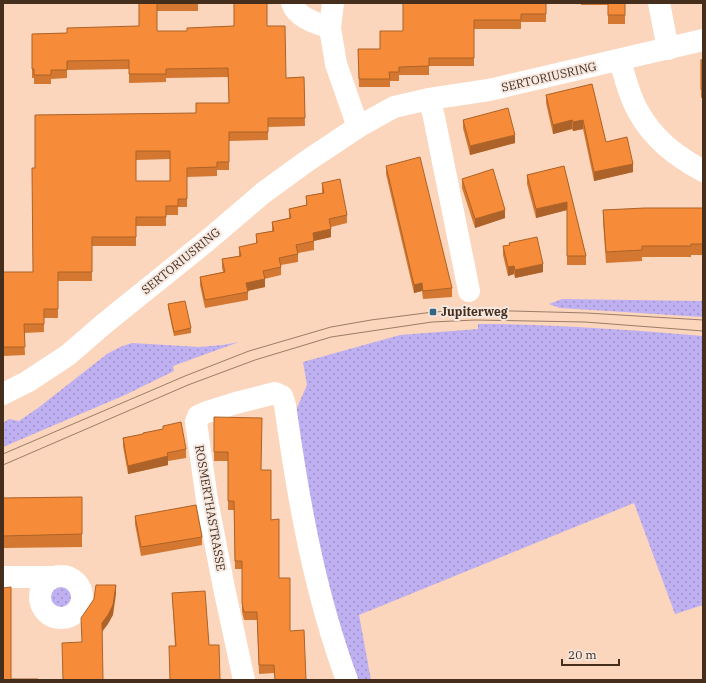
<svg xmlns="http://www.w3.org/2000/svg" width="706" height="683" font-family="'IBM Plex Serif',serif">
	<defs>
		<pattern id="grass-dots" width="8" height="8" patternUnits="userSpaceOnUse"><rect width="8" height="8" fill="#bfb0f2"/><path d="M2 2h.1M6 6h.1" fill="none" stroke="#9d90c3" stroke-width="1.8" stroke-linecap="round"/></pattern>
	</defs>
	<rect width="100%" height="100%" fill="#fbd5bc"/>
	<g fill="url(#grass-dots)">
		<polygon points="562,299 703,301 703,317 560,308 549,304"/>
		<path d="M478,324C554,324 628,330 703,336V605L675,614L634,503L359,615L371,680H353L335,629L293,417L307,385L303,362L400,335L478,329Z"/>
		<polygon points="239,342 173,366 174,371 125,395 3,447 3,423 9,419 19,421 38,408 107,354 120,347 132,343 199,347 223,345"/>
		<circle cx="61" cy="597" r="13"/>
	</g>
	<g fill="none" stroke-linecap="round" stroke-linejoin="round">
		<g stroke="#fff" stroke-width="22">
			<path d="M292,3C297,18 316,23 330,28"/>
			<polyline points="333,3 330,28 336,64 358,127"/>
			<polyline points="659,3 668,49"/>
			<path d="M620,61C625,77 629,96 638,111C653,139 676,156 703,171"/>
			<polyline points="429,99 434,117 469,291"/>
			<polyline points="3,394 27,382 68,355 105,323 208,240 263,193 307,161 358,127 394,107 429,99 489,90 703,40"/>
			<circle cx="61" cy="597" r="21"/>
			<polyline points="3,577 51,577"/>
			<path d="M244,680L224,588L207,500L196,422L198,416L207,412L236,403L275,393L282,396L285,405C298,498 314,591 347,680"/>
		</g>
		<g stroke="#9c7d68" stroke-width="1">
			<polyline points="3,454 185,376 249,351 331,327 371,320 433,312 475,310 587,313 703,320"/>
			<polyline points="3,465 188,385 255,360 331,337 432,322 475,320 585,322 703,331"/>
		</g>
	</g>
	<g fill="#d47831" fill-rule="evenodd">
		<path d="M139,3H198V11H157V31H187L267,26L286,78L304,77L305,126L268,127V140L229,141V170H217V176L187,177V207H178V215H166V226H136V246H92V281H58V318H44V332L24,333L25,355L3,356V272H33L35,168L196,113L229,103L228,77L166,78V82L129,83V69L67,70V78L51,79V84H34V78H32V34L67,33L139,26ZM170,159V181H136V160Z"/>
		<polygon points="546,3 546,22 521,22 521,29 474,29 474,66 429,66 429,75 399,75 399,81 390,81 390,87 359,87 358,49 380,49 403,31"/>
		<polygon points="581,3 625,3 625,24 608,24 608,5 581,5"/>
		<rect x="701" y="60" width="2" height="38"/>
		<polygon points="592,84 606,142 633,172 594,181 583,129 573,131 572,129 553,134 546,103 546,95"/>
		<polygon points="463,120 515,143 470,155 463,128"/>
		<polygon points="386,166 452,288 452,297 423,299 422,291 414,293 386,174"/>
		<polygon points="564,166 586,256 586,265 567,265 567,210 536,218 527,184 527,175"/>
		<polygon points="462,179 505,218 475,228 462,188"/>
		<polygon points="322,183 347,215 347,223 331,227 331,237 314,241 314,250 298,253 298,262 281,265 281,275 264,279 265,287 248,291 248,300 205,308 200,285 200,277 223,272 222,268 222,259 239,256 239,247 256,244 256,234 272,231 272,222 289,218 289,209 306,205 306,196 322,193"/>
		<polygon points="703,208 703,255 691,255 691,257 642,257 642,261 606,263 603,221 603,210"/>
		<polygon points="509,243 543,272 515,278 514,274 508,276 503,255 503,246 509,245"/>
		<polygon points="168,304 191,328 191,333 174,336 168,308"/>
		<polygon points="214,417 261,470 271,520 279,578 290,631 306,680 275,680 274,673 259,674 257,620 244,620 242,612 242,569 235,569 234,510 228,510 228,461 214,461"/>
		<polygon points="163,426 186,449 186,458 168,461 168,465 128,474 123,446 123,438 143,434 143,433 163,429"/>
		<polygon points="82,497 82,547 3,548 3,498"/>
		<polygon points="135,516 202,537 202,545 141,556 135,524"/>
		<polygon points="172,593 209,645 175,646"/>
	</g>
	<g fill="#ac6228">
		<polygon points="572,120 572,129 553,134 553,125"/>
		<polygon points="583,120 583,129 573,131 573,122"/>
		<polygon points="515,135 515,143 470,155 470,146"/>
		<polygon points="633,164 633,172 594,181 594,172"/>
		<polygon points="567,202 567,210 536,218 536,209"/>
		<polygon points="505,210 505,218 475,228 475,219"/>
		<polygon points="331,229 331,237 313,241 313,233"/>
		<polygon points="543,264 543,272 515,278 515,270"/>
		<polygon points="514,266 514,274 508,276 508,267"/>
		<polygon points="265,279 265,287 246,291 246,283"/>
		<polygon points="422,283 422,291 414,293 414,285"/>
		<polygon points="168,456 168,465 128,474 128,466"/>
		<polygon points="116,585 116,594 113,615 108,624 102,632 102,623"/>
	</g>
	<g fill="#f68c39" stroke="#ac6228" fill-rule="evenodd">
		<path d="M139,3H157V31H187V28L234,26V3H267V26H285L286,78L304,77L305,118H268V132H229V162H217V167L187,168V199H178V206H166V217H136V237H92V272H58V309H44V324H24L25,347H3V272H33L32,168H35V115L196,113V103H229L228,68L166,69V74H129V60L67,61V70H51V75H34V69H32V34L67,33V28L139,26ZM136,151H170V181H136Z"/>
		<polygon points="403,3 546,3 546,14 521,14 521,20 474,20 474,58 429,58 429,66 399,67 399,72 389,72 390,79 359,79 358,49 380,49 380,31 403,31"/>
		<rect x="608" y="3" width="17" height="12"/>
		<rect x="701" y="60" width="2" height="29"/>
		<polygon points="592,84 606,142 627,137 633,164 594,172 583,120 573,122 572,120 553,125 546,95"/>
		<polygon points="508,108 515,135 470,146 463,120"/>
		<polygon points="420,157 452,288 423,291 422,283 414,285 386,166"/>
		<polygon points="564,166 586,256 567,256 567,202 536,209 527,175"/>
		<polygon points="493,169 505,210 475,219 462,179"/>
		<polygon points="340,179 347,215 329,219 331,229 313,233 314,241 296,245 298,254 279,258 281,267 263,271 265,279 246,283 248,292 205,300 200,277 225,272 222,259 241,256 239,247 257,243 256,234 274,231 272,222 291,218 289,209 307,205 306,196 324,193 322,183"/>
		<polygon points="645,208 703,208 703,244 691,244 691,246 642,246 642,250 606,252 603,210"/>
		<polygon points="537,237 543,264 515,270 514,266 508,267 503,246 510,245 509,243"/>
		<polygon points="185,301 191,328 174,332 168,304"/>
		<polygon points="214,417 262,418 261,470 271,470 271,520 279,519 279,578 290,578 290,631 304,630 306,680 275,680 274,665 259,665 257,612 244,612 242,603 242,561 235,561 234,501 228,501 228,452 214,452"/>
		<polygon points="181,422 186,449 167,453 168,456 128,466 123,438 143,434 143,433 163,429 163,426"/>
		<polygon points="82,497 82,534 3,536 3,498"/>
		<polygon points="196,505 202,537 141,547 135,516"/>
		<polygon points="96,585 116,585 113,605 108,615 102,623 103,680 63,680 62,643 82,642 81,618 94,599"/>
		<polygon points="11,587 11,679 38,679 38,680 3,680 3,588"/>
		<polygon points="205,591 209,645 219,645 220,680 170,680 169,646 176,646 172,593"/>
	</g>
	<rect fill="#326682" stroke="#f5e8e0" stroke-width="1.5" x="429" y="308" width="8" height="8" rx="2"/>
	<g text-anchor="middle" stroke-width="4" stroke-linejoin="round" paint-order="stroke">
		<g font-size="12" fill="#462e1d" stroke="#f5e8e0">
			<text transform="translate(549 77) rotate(-13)" y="4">SERTORIUSRING</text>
			<text transform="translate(181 261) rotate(-39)" y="4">SERTORIUSRING</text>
			<text transform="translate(210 508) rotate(80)" y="4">ROSMERTHASTRASSE</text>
		</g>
		<g font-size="12" font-weight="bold" fill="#462e1d" stroke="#f5e8e0" text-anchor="start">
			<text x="441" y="316">Jupiterweg</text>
		</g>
	</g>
	<rect width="706" height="683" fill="none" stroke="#462e1d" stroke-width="8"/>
	<path d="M562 659v6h57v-6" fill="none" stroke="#462e1d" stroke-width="2"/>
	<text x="568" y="659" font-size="12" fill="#462e1d" stroke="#f5e8e0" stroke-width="3" paint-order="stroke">20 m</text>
</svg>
